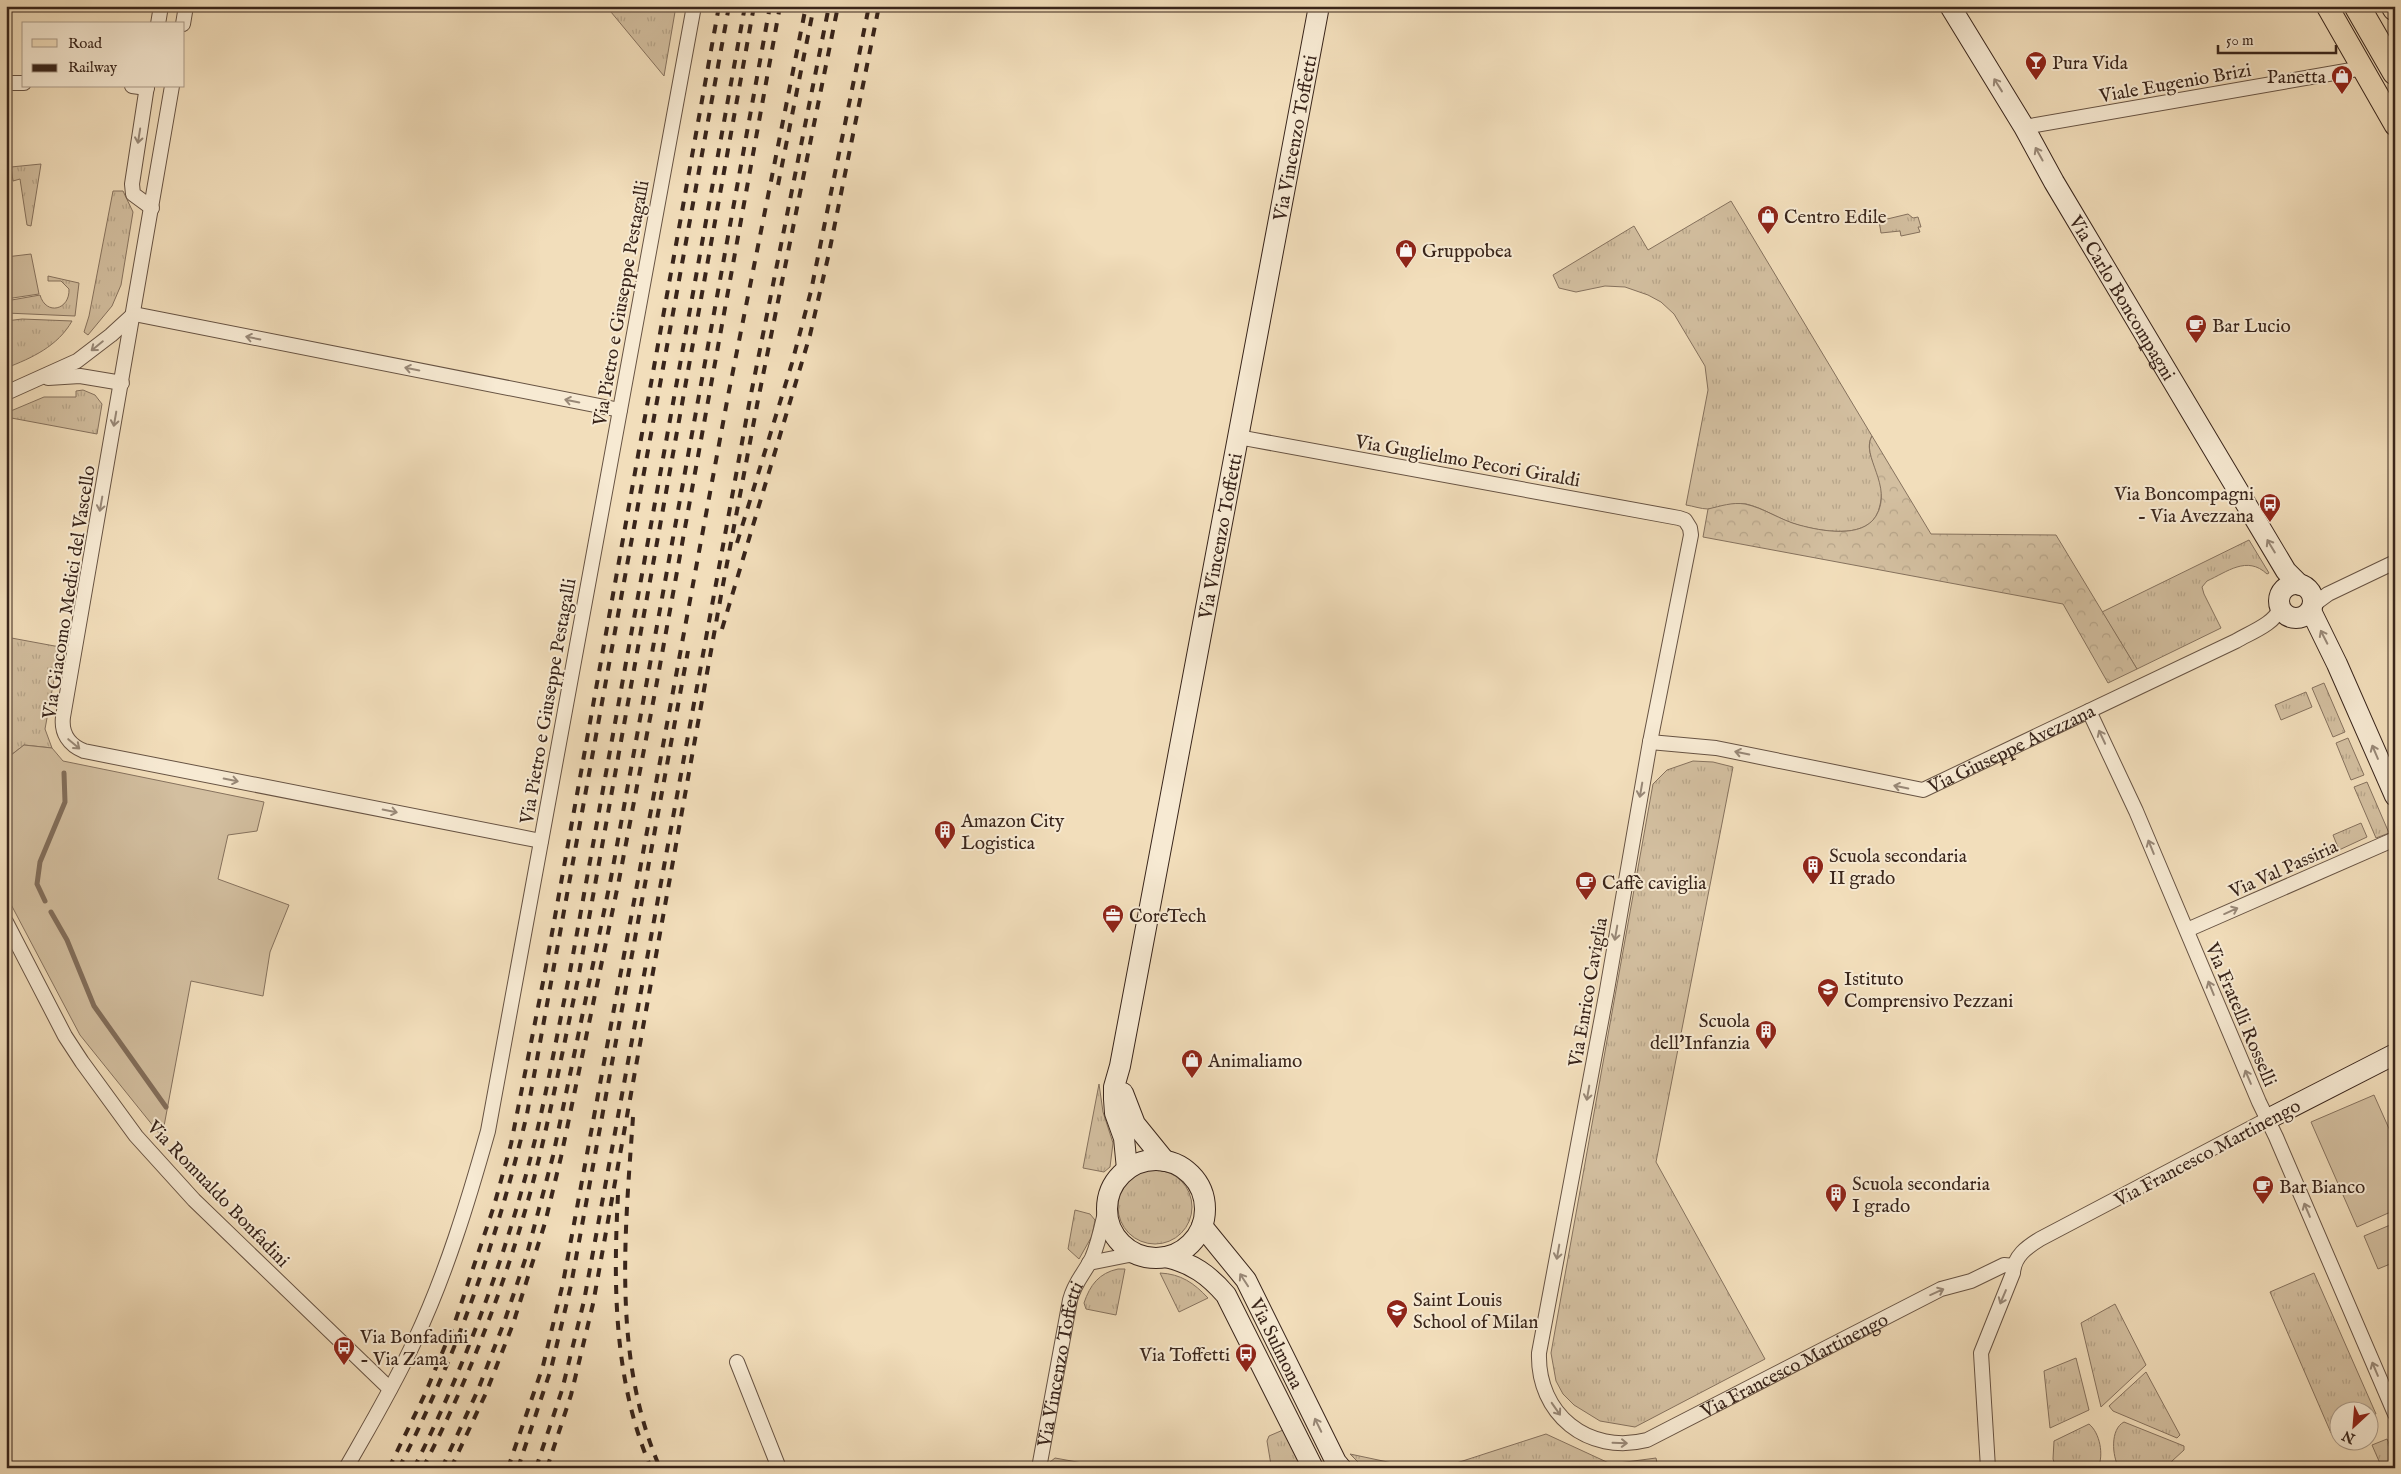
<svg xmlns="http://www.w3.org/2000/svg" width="2401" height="1474" font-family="'IM FELL English',serif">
	<defs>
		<pattern id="grass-tufts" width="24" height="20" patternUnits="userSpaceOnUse" patternTransform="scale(1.25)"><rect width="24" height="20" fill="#d3bfa0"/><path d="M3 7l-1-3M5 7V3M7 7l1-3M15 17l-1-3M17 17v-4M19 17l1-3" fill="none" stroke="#b6a489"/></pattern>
		<pattern id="forest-crowns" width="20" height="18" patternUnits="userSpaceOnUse" patternTransform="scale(1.25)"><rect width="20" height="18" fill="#d3bfa0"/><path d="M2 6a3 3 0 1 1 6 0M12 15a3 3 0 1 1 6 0" fill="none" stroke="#b6a489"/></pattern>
	</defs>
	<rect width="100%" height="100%" fill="#f2debb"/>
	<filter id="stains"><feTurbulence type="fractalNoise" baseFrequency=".004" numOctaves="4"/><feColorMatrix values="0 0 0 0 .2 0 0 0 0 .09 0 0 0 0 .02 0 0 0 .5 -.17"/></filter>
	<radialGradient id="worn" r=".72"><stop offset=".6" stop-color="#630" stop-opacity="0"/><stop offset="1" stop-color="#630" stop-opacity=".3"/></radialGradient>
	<g fill="url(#grass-tufts)" stroke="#86725e">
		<polygon points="606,6 676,6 664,76"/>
		<polygon points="41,164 31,226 27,225 20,179 13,181 11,167"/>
		<polygon points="113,191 123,191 133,212 121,285 112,306 88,335 84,332 89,316"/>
		<path d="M1731,201L1872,436C1864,450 1876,465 1880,479C1882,488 1882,497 1880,505C1874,541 1824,532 1798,525C1780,520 1764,508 1746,504C1732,502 1721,508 1708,509C1701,509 1693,506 1686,505L1708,390L1705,366L1674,314L1661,302L1648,295L1625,287L1605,286L1576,292L1559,288L1553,275L1634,226L1648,250Z"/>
		<polygon points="1908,214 1913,218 1918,217 1921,227 1918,227 1920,232 1901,236 1900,231 1881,233 1879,221"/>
		<path d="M48,276L79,283L75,316L6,313V301L40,295C46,316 70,310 69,289L61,281H48Z"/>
		<path d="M22,319L72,321C58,346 32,358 6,368V321Z"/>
		<polygon points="83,390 95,395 102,404 97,434 6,417 6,413 44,397 76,397 76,391"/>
		<path d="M2249,540L2269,573L2267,574C2247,555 2227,572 2207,581L2202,587L2204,594L2221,628L2137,669L2102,612Z"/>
		<polygon points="6,637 60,647 45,729 52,748 24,745 6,759"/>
		<polygon points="2324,683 2345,732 2333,737 2312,688"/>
		<polygon points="2306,692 2312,707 2281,720 2275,705"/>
		<polygon points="2348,738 2364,775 2351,780 2336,743"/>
		<polygon points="1693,761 1713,762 1733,767 1656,1162 1765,1359 1635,1427 1600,1421 1574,1405 1563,1394 1556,1381 1551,1353 1653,784 1667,770"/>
		<polygon points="2367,782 2389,833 2376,838 2354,787"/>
		<polygon points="2361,823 2367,837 2339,850 2333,835"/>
		<polygon points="1099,1084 1103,1112 1113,1143 1110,1167 1104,1172 1083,1168"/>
		<circle cx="1155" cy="1207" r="37"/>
		<polygon points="1075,1210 1090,1214 1095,1220 1092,1236 1079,1259 1068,1249"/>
		<path d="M1118,1269H1125L1116,1315L1086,1309L1084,1303C1090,1285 1099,1273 1118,1269Z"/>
		<path d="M1160,1273C1181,1274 1194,1283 1208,1298L1179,1312Z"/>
		<polygon points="2314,1273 2376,1414 2369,1417 2368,1412 2338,1412 2338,1430 2331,1433 2270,1292"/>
		<polygon points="2115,1304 2146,1365 2101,1407 2081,1323"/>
		<polygon points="2076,1358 2089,1410 2050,1428 2044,1371"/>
		<polygon points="2146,1372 2180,1435 2177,1438 2113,1411 2109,1406"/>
		<path d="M2124,1422L2184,1446V1450L2172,1461L2170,1468H2119C2112,1456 2110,1429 2124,1422Z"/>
		<path d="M2089,1424C2100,1433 2104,1455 2098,1468H2056L2053,1459L2054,1441Z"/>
		<polygon points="1283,1430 1302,1468 1269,1468 1271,1465 1267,1441 1269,1436"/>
		<polygon points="1546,1434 1611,1464 1656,1458 1658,1468 1441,1468"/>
		<polygon points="2387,1439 2395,1457 2395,1468 2382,1468 2372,1445"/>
		<polygon points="1350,1454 1416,1468 1364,1468"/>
		<polygon points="1055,1458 1088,1464 1087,1468 1047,1468 1050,1462"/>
	</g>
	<path fill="url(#forest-crowns)" stroke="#86725e" d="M1872,436L1931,534L2056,535L2137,669L2108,683L2063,604L1703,537L1708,509C1721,506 1732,502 1745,504C1764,508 1780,520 1799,525C1821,531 1862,539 1876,516C1894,486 1860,456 1872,436Z"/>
	<g fill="#d3bfa0" stroke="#86725e">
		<polygon points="31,254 39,294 6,299 6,257"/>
		<polygon points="24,745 52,748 63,761 264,802 257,831 228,835 218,879 289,905 270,952 263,996 191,981 162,1137 80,1035 6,895 6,759"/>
		<polygon points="2374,1095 2395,1142 2395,1210 2357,1227 2311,1122"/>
		<polygon points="2395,1223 2395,1262 2378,1269 2364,1236"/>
	</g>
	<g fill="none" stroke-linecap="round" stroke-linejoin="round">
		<g stroke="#826e5b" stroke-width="5">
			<polyline points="45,901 37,884 40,862 65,802 64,773"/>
			<polyline points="51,912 67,940 94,1006 166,1107"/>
		</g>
		<g stroke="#675343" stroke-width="16">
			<g id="street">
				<polyline points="158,24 161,6"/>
				<polyline points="183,24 186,6"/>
				<polyline points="6,83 24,83"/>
				<polyline points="132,86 147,88"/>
				<polyline points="147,86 132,184 133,194 152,208"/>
				<path d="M172,86L63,717C61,733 69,745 84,751L541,841"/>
				<polyline points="2024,127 2363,68"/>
				<polyline points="134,314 620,410"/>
				<polyline points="48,378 80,376 122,383"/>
				<polyline points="6,393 77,361 111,335 134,314"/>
				<path id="s1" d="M1238,437L1679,518L1685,520L1690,528L1691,535L1650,742L1607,990L1539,1353C1537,1414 1588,1455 1647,1440L1941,1289L1971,1281L2004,1265L2014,1266"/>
				<polyline points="2313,605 2328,594 2395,562"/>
				<polyline points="2089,711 2136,811 2259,1102 2276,1137 2395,1414"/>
				<path id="s2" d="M1650,742L1716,748L1923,790L2236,641C2249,633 2275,624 2280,608"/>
				<polyline points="6,922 65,1036 82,1062 136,1136 194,1200 390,1389"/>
				<polyline points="2187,930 2395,839"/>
				<polyline points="1089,1263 1129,1255 1139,1256"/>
				<polyline points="737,1362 779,1468"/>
				<path d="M346,1468C370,1426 395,1384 415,1340C446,1274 468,1202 488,1131L694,6"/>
				<path id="s3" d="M1039,1468L1070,1300C1075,1281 1084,1274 1092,1258C1099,1242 1102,1225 1106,1208"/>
				<path d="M1988,1468L1981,1353L2013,1273C2014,1256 2027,1247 2040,1239L2268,1119"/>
			</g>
		</g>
		<g stroke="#39251b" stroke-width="22">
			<g id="secondary">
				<path id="s4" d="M1950,6L2024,127L2054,182L2286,571L2300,585"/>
				<circle cx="2296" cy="601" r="17"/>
				<polyline points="2311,611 2337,664 2395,796"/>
				<polyline points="1123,1093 1135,1124 1165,1161"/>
				<polyline points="2268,1119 2395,1054"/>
				<circle cx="1156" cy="1209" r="49"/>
				<path id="s5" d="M1127,1169L1124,1138L1115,1113L1114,1099V1087L1120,1066L1319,6"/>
				<path id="s6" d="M1202,1226L1246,1280L1336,1462L1341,1468"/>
				<path d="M1166,1257C1192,1263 1209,1275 1226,1295L1313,1468"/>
			</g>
		</g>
		<g stroke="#39251b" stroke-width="23">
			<polyline id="primary" points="2327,6 2395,125"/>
		</g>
		<g stroke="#39251b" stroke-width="27">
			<g id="highway">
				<polyline points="2357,6 2395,72"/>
				<polyline points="2394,6 2395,8"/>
			</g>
		</g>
		<use href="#street" stroke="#f7ead3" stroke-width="14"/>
		<use href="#secondary" stroke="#f7ead3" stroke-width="20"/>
		<use href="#primary" stroke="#f2debb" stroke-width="21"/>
		<use href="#highway" stroke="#f2debb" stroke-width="25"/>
		<g stroke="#39251b" stroke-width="4" stroke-dasharray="9 9" stroke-linecap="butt">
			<polyline points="778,185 814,6"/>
			<polyline points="737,543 792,363 811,291 869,6"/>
			<polyline points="722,629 810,335 829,253 879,6"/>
			<path d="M633,1117C625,1233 612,1358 660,1468"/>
			<path d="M618,1195C613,1287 614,1382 651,1468"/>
			<polyline points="389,1468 425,1394 455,1322 494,1206 511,1144 545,972 719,6"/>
			<path d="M399,1468C457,1355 498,1237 527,1114L729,6"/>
			<path d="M414,1468C465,1366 505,1259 533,1148C547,1092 557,1034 569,977L745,6"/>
			<path d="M423,1468C469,1379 506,1283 532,1186C550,1118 563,1048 578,979L754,6"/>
			<polyline points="442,1468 478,1390 505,1320 527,1254 553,1156 611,878 770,6"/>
			<polyline points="451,1468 486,1393 513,1324 545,1223 561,1157 619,880 656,687 780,6"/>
			<polyline points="508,1468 543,1366 563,1283 728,396 806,6"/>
			<polyline points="518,1468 551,1369 571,1285 688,651"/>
			<polyline points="536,1468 562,1390 584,1301 750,399 829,6"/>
			<polyline points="547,1468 571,1395 593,1304 722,590 758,400 838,6"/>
		</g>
	</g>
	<defs><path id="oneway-shaft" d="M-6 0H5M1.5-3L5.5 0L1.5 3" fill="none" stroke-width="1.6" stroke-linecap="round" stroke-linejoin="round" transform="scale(1.25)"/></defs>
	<g stroke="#988877">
		<use href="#oneway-shaft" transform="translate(1998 85) rotate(-122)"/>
		<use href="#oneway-shaft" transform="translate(139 136) rotate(99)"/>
		<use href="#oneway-shaft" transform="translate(2039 154) rotate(-119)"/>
		<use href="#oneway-shaft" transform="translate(253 338) rotate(-169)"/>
		<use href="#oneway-shaft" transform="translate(97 346) rotate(141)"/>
		<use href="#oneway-shaft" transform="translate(412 369) rotate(-169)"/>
		<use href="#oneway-shaft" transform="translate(572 401) rotate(-169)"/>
		<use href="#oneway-shaft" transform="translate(115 419) rotate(100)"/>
		<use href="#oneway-shaft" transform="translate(101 504) rotate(100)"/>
		<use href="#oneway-shaft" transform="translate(2271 546) rotate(-121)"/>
		<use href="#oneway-shaft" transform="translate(2324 637) rotate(-117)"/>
		<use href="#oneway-shaft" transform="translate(2102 737) rotate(-115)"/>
		<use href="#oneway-shaft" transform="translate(74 744) rotate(40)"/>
		<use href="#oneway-shaft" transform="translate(2375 752) rotate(-113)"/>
		<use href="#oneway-shaft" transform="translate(1742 753) rotate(-168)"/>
		<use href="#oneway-shaft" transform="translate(231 780) rotate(11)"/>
		<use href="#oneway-shaft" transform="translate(1901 787) rotate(-168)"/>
		<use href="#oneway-shaft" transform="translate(1641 790) rotate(100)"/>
		<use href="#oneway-shaft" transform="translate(390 811) rotate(11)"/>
		<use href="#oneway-shaft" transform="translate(2151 847) rotate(-112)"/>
		<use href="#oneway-shaft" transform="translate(2231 911) rotate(-24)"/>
		<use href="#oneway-shaft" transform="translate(1616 933) rotate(100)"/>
		<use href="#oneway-shaft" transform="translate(2211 988) rotate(-112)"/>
		<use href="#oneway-shaft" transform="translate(2248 1077) rotate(-113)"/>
		<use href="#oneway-shaft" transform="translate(1588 1093) rotate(100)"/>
		<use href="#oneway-shaft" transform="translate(2307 1210) rotate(-113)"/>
		<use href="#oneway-shaft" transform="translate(1558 1252) rotate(100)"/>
		<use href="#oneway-shaft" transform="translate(1244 1280) rotate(-123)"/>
		<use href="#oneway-shaft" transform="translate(1937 1292) rotate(-24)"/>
		<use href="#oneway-shaft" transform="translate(2003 1297) rotate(113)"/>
		<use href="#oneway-shaft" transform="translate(2375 1369) rotate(-113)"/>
		<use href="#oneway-shaft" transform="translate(1556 1409) rotate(55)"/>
		<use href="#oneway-shaft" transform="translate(1318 1425) rotate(-116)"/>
		<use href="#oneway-shaft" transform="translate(1620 1443) rotate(2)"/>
	</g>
	<defs>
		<g id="bar-pin" transform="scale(1.125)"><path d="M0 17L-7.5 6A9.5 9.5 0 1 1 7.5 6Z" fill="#8f2418" stroke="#f7ead3"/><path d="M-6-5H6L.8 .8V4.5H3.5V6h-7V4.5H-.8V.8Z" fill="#fff"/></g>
		<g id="shop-pin" transform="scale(1.125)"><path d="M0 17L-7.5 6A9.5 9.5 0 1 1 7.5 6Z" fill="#8f2418" stroke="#f7ead3"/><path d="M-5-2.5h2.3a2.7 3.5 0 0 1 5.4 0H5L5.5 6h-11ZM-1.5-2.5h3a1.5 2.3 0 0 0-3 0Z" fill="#fff"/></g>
		<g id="cafe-pin" transform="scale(1.125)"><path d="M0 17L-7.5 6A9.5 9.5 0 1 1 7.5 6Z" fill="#8f2418" stroke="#f7ead3"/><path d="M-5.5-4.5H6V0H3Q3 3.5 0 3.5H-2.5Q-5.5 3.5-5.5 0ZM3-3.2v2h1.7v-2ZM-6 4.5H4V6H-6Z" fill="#fff"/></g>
		<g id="bus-pin" transform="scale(1.125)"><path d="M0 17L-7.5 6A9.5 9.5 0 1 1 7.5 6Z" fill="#8f2418" stroke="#f7ead3"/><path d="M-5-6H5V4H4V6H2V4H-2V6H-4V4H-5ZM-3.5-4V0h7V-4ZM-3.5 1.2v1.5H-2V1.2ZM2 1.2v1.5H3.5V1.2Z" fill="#fff"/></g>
		<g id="building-pin" transform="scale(1.125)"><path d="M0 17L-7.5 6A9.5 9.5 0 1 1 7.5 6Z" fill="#8f2418" stroke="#f7ead3"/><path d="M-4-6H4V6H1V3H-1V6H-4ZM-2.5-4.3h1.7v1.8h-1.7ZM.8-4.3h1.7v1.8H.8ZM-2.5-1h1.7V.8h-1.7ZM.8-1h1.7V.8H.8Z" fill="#fff"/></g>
		<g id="office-pin" transform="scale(1.125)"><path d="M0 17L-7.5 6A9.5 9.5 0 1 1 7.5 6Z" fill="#8f2418" stroke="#f7ead3"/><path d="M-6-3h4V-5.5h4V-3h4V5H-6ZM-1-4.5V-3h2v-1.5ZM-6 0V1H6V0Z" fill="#fff"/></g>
		<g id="school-pin" transform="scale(1.125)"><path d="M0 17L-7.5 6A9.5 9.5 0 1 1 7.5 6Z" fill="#8f2418" stroke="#f7ead3"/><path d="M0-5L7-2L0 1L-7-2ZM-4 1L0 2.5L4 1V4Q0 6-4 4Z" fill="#fff"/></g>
	</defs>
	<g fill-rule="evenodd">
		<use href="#bar-pin" x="2036" y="62"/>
		<use href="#shop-pin" x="2342" y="76"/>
		<use href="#shop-pin" x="1768" y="216"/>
		<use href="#shop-pin" x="1406" y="250"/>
		<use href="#cafe-pin" x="2196" y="325"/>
		<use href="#bus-pin" x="2270" y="504"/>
		<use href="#building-pin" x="945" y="831"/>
		<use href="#building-pin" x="1813" y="866"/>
		<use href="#cafe-pin" x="1586" y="882"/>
		<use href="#office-pin" x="1113" y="915"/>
		<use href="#school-pin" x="1828" y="989"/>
		<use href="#building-pin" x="1766" y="1031"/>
		<use href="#shop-pin" x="1192" y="1060"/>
		<use href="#cafe-pin" x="2263" y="1186"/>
		<use href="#building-pin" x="1836" y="1194"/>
		<use href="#school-pin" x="1397" y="1310"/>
		<use href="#bus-pin" x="344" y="1347"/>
		<use href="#bus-pin" x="1246" y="1354"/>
	</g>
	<g text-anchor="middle" stroke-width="4" stroke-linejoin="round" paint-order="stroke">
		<g font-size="19" fill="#39251b" stroke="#f7ead3" text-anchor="start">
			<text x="2052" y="69">Pura Vida</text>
			<text x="2326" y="83" text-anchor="end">Panetta</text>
			<text x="1784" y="223">Centro Edile</text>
			<text x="1422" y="257">Gruppobea</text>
			<text x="2212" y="332">Bar Lucio</text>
			<text x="2254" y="500" text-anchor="end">Via Boncompagni<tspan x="2254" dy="22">- Via Avezzana</tspan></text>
			<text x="961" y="827">Amazon City<tspan x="961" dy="22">Logistica</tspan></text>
			<text x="1829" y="862">Scuola secondaria<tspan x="1829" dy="22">II grado</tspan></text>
			<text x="1602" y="889">Caffè caviglia</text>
			<text x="1129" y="922">CoreTech</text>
			<text x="1844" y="985">Istituto<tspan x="1844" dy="22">Comprensivo Pezzani</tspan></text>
			<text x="1750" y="1027" text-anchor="end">Scuola<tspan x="1750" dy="22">dell'Infanzia</tspan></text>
			<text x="1208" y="1067">Animaliamo</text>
			<text x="1852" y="1190">Scuola secondaria<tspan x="1852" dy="22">I grado</tspan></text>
			<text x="2279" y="1193">Bar Bianco</text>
			<text x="1413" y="1306">Saint Louis<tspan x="1413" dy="22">School of Milan</tspan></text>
			<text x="360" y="1343">Via Bonfadini<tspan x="360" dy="22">- Via Zama</tspan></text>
			<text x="1230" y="1361" text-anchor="end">Via Toffetti</text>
		</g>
		<g font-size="19" fill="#39251b" stroke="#f7ead3">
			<text transform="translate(2175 82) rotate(-10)" y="7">Viale Eugenio Brizi</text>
			<text dy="7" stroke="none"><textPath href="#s5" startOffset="1050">Via Vincenzo Toffetti</textPath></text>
			<text dy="7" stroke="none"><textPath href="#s4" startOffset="339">Via Carlo Boncompagni</textPath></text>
			<text transform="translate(620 303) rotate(-80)" y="7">Via Pietro e Giuseppe Pestagalli</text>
			<text transform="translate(1468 460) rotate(10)" y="7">Via Guglielmo Pecori Giraldi</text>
			<text dy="7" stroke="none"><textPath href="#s5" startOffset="645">Via Vincenzo Toffetti</textPath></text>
			<text transform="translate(68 592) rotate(-81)" y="7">Via Giacomo Medici del Vascello</text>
			<text transform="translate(547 701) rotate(-80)" y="7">Via Pietro e Giuseppe Pestagalli</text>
			<text dy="7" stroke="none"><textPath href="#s2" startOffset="375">Via Giuseppe Avezzana</textPath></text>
			<text transform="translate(2283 868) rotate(-24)" y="7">Via Val Passiria</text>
			<text transform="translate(1587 992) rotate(-80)" y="7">Via Enrico Caviglia</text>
			<text transform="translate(2242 1014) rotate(67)" y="7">Via Fratelli Rosselli</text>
			<text transform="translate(2207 1152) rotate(-28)" y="7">Via Francesco Martinengo</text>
			<text transform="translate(219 1193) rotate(46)" y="7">Via Romualdo Bonfadini</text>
			<text dy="7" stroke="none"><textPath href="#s6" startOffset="140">Via Sulmona</textPath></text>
			<text dy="7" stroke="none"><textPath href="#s3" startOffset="106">Via Vincenzo Toffetti</textPath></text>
			<text dy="7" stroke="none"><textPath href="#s1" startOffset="1631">Via Francesco Martinengo</textPath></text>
		</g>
	</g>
	<rect width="2401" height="1474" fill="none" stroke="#f2debb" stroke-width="25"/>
	<rect x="8" y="8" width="2386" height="1459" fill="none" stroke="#39251b" stroke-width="2.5"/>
	<rect x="12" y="12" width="2376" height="1449" fill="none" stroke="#39251b"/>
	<rect x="22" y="22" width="162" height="65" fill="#f7ead3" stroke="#ab9b89"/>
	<rect x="32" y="39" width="25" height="8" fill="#f2debb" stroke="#ab9b89"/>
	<text x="68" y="48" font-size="15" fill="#39251b">Road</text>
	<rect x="32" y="64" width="25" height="8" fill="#39251b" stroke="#ab9b89"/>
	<text x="68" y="72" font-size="15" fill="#39251b">Railway</text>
	<g transform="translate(2354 1426) rotate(206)"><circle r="24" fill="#f7ead3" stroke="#ab9b89"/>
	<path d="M0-4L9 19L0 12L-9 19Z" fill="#8f2418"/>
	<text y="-8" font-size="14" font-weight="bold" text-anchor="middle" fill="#39251b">N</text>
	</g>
	<path d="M2218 45v8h118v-8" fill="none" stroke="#39251b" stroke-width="2.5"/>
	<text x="2226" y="45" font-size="15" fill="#39251b" stroke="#f7ead3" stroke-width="4" paint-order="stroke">50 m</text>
	<rect width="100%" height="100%" filter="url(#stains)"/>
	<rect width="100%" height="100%" fill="url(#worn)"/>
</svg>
